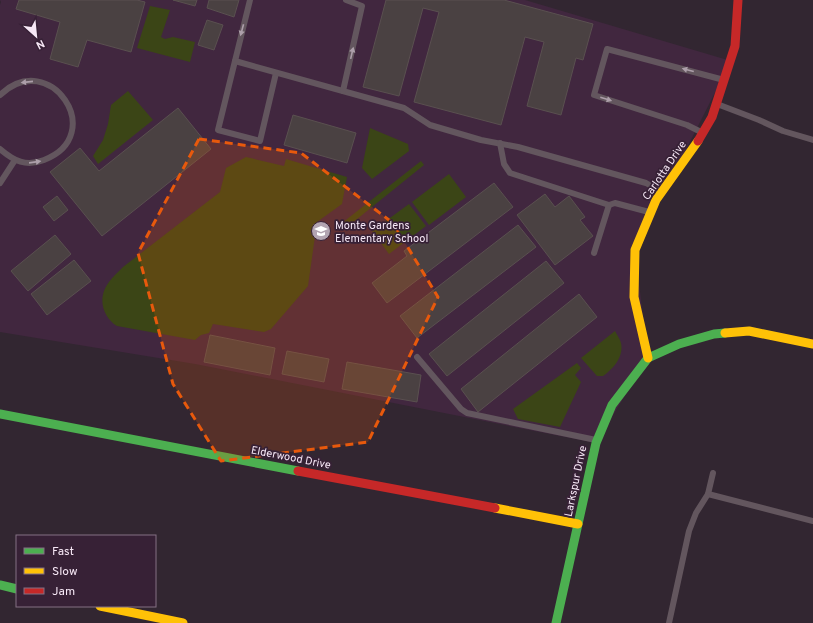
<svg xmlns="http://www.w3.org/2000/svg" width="813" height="623" font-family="Overpass,sans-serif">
	<rect width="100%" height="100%" fill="#322631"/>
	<polygon fill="#41273f" points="0,0 525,0 731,61 635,250 648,358 596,443 195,364 0,332 0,5 1,2"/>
	<g fill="#3b4516">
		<polygon points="150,6 170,10 161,37 165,39 173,37 195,42 190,62 137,48"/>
		<polygon points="128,91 153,120 98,164 93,156 103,140 108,124 111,105"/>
		<polygon points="370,128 408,144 409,151 372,179 362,168"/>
		<path d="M246,157L284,166L286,159L347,177L342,204L317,222L308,286L271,329L264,332L213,324L209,333L201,335L195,340L117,326C106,319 99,305 104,291C107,282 116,274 123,267L220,192L226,168Z"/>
		<polygon points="421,161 424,165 346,228 342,223"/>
		<polygon points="449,174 466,197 429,225 412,202"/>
		<polygon points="409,204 426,226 389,254 372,231"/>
		<path d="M615,331C617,335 620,339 621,343C624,357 613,369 603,376H597L581,358Z"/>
		<polygon points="577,363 581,368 575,375 581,382 560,427 518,419 513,409"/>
	</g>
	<g fill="#4a4142" stroke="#5a5050">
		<polygon points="19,0 137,0 145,2 131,52 87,40 78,67 50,59 60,22 16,9"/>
		<polygon points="173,0 197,0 195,6"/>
		<polygon points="209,0 239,0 234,17 207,8"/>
		<polygon points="386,0 504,0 593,24 583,60 576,58 561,115 527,106 544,42 525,37 501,125 414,102 439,12 423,8 399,96 363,87"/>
		<polygon points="207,20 223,25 214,50 198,45"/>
		<polygon points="178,108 211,149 102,236 50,172 80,148 99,171"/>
		<polygon points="293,115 356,133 347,163 284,145"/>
		<polygon points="494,183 513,207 387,303 372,283 407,256 404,251"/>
		<polygon points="545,194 555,207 569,196 585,217 580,220 593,236 555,265 517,215"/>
		<polygon points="57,196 68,210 54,221 43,207"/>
		<polygon points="518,225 536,247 417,338 400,316"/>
		<polygon points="55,235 71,254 28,291 11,271"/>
		<polygon points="74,260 91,281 47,315 31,294"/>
		<polygon points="546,261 564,283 447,376 429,354"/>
		<polygon points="579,294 597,317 478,412 461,389"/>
		<polygon points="210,335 275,348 270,375 204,362"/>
		<polygon points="287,351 329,359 324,382 282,374"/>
		<polygon points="347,362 421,375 417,402 342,389"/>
	</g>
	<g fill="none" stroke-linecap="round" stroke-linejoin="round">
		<g stroke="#63565e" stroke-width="6">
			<polyline points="250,0 218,130 260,141 276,73"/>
			<polyline points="235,61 404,108 430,125 481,140 518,147 646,183 660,191"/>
			<polyline points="343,91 362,6 346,0"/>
			<path d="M0,95C50,47 109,135 44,160C26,167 14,161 0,149"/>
			<polyline points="717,104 759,120 783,131 813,140"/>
			<polyline points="703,133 687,125 594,95 607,49 724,80"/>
			<polyline points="500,143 504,164 510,173 609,205 615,203 649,212"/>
			<polyline points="0,183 15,160"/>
			<polyline points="594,253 609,205"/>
			<polyline points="417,357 461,409 467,413 596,440"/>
			<polyline points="708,494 813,521"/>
			<polyline points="669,623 689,531 696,513 708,494 713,473"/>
		</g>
		<g stroke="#4caf50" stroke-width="9">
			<polyline points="0,414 298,471"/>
			<polyline points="0,585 17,589"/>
			<polyline points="556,623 596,443 612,405 648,358 679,344 714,334 725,333"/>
		</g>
		<g stroke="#ffc107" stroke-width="9">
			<polyline points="725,333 749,331 813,344"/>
			<polyline points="648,358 634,297 635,250 656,200 698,141"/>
			<polyline points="495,508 578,524"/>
			<polyline points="100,606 183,623"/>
		</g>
		<g stroke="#c62828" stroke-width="9">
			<polyline points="698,141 712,117 735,46 738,0"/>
			<polyline points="298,471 495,508"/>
		</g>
	</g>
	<defs><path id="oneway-solid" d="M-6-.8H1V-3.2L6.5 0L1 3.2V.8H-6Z"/></defs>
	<g fill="#ad9faa">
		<use href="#oneway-solid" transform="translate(242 30) rotate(105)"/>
		<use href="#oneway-solid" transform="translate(352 53) rotate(-77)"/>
		<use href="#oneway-solid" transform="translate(688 70) rotate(-165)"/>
		<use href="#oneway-solid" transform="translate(27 82) rotate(174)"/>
		<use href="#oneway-solid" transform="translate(606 99) rotate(18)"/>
		<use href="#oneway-solid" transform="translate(35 162) rotate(-8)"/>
	</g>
	<path fill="#e8590c" fill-opacity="0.2" stroke="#e8590c" stroke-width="3" stroke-dasharray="8 5" stroke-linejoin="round" d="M199,139L301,153L393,223L438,297L368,442L221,461L173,384L138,253Z"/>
	<defs>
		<g id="school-disc" transform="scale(1)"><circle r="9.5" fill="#b2a4b1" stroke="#372136"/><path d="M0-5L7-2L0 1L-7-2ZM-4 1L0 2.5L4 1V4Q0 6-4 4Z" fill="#fff"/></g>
	</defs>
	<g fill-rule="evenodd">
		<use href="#school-disc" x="321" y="231"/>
	</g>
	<g text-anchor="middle" stroke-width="3.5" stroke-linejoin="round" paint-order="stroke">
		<g font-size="11" fill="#f7e8f6" stroke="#372136">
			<text transform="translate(664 170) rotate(-56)" y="4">Carlotta Drive</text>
			<text transform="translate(291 457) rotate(11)" y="4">Elderwood Drive</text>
			<text transform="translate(575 481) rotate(-78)" y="4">Larkspur Drive</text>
		</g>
		<g font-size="11" fill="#f7e8f6" stroke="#372136" text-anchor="start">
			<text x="335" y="229">Monte Gardens<tspan x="335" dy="13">Elementary School</tspan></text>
		</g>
	</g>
	<rect x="16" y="535" width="140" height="72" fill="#372136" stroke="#847183"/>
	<rect x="24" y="548" width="20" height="6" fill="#4caf50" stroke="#847183"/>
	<text x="52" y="555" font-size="12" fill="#f7e8f6">Fast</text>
	<rect x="24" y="568" width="20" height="6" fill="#ffc107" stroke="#847183"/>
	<text x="52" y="575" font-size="12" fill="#f7e8f6">Slow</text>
	<rect x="24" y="588" width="20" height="6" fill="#c62828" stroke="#847183"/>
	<text x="52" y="595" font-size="12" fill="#f7e8f6">Jam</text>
	<g transform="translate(36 36) rotate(153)" stroke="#372136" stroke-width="3" paint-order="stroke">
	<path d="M0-3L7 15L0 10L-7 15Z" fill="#f7e8f6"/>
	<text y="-6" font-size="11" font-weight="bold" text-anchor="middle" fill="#f7e8f6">N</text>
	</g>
</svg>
